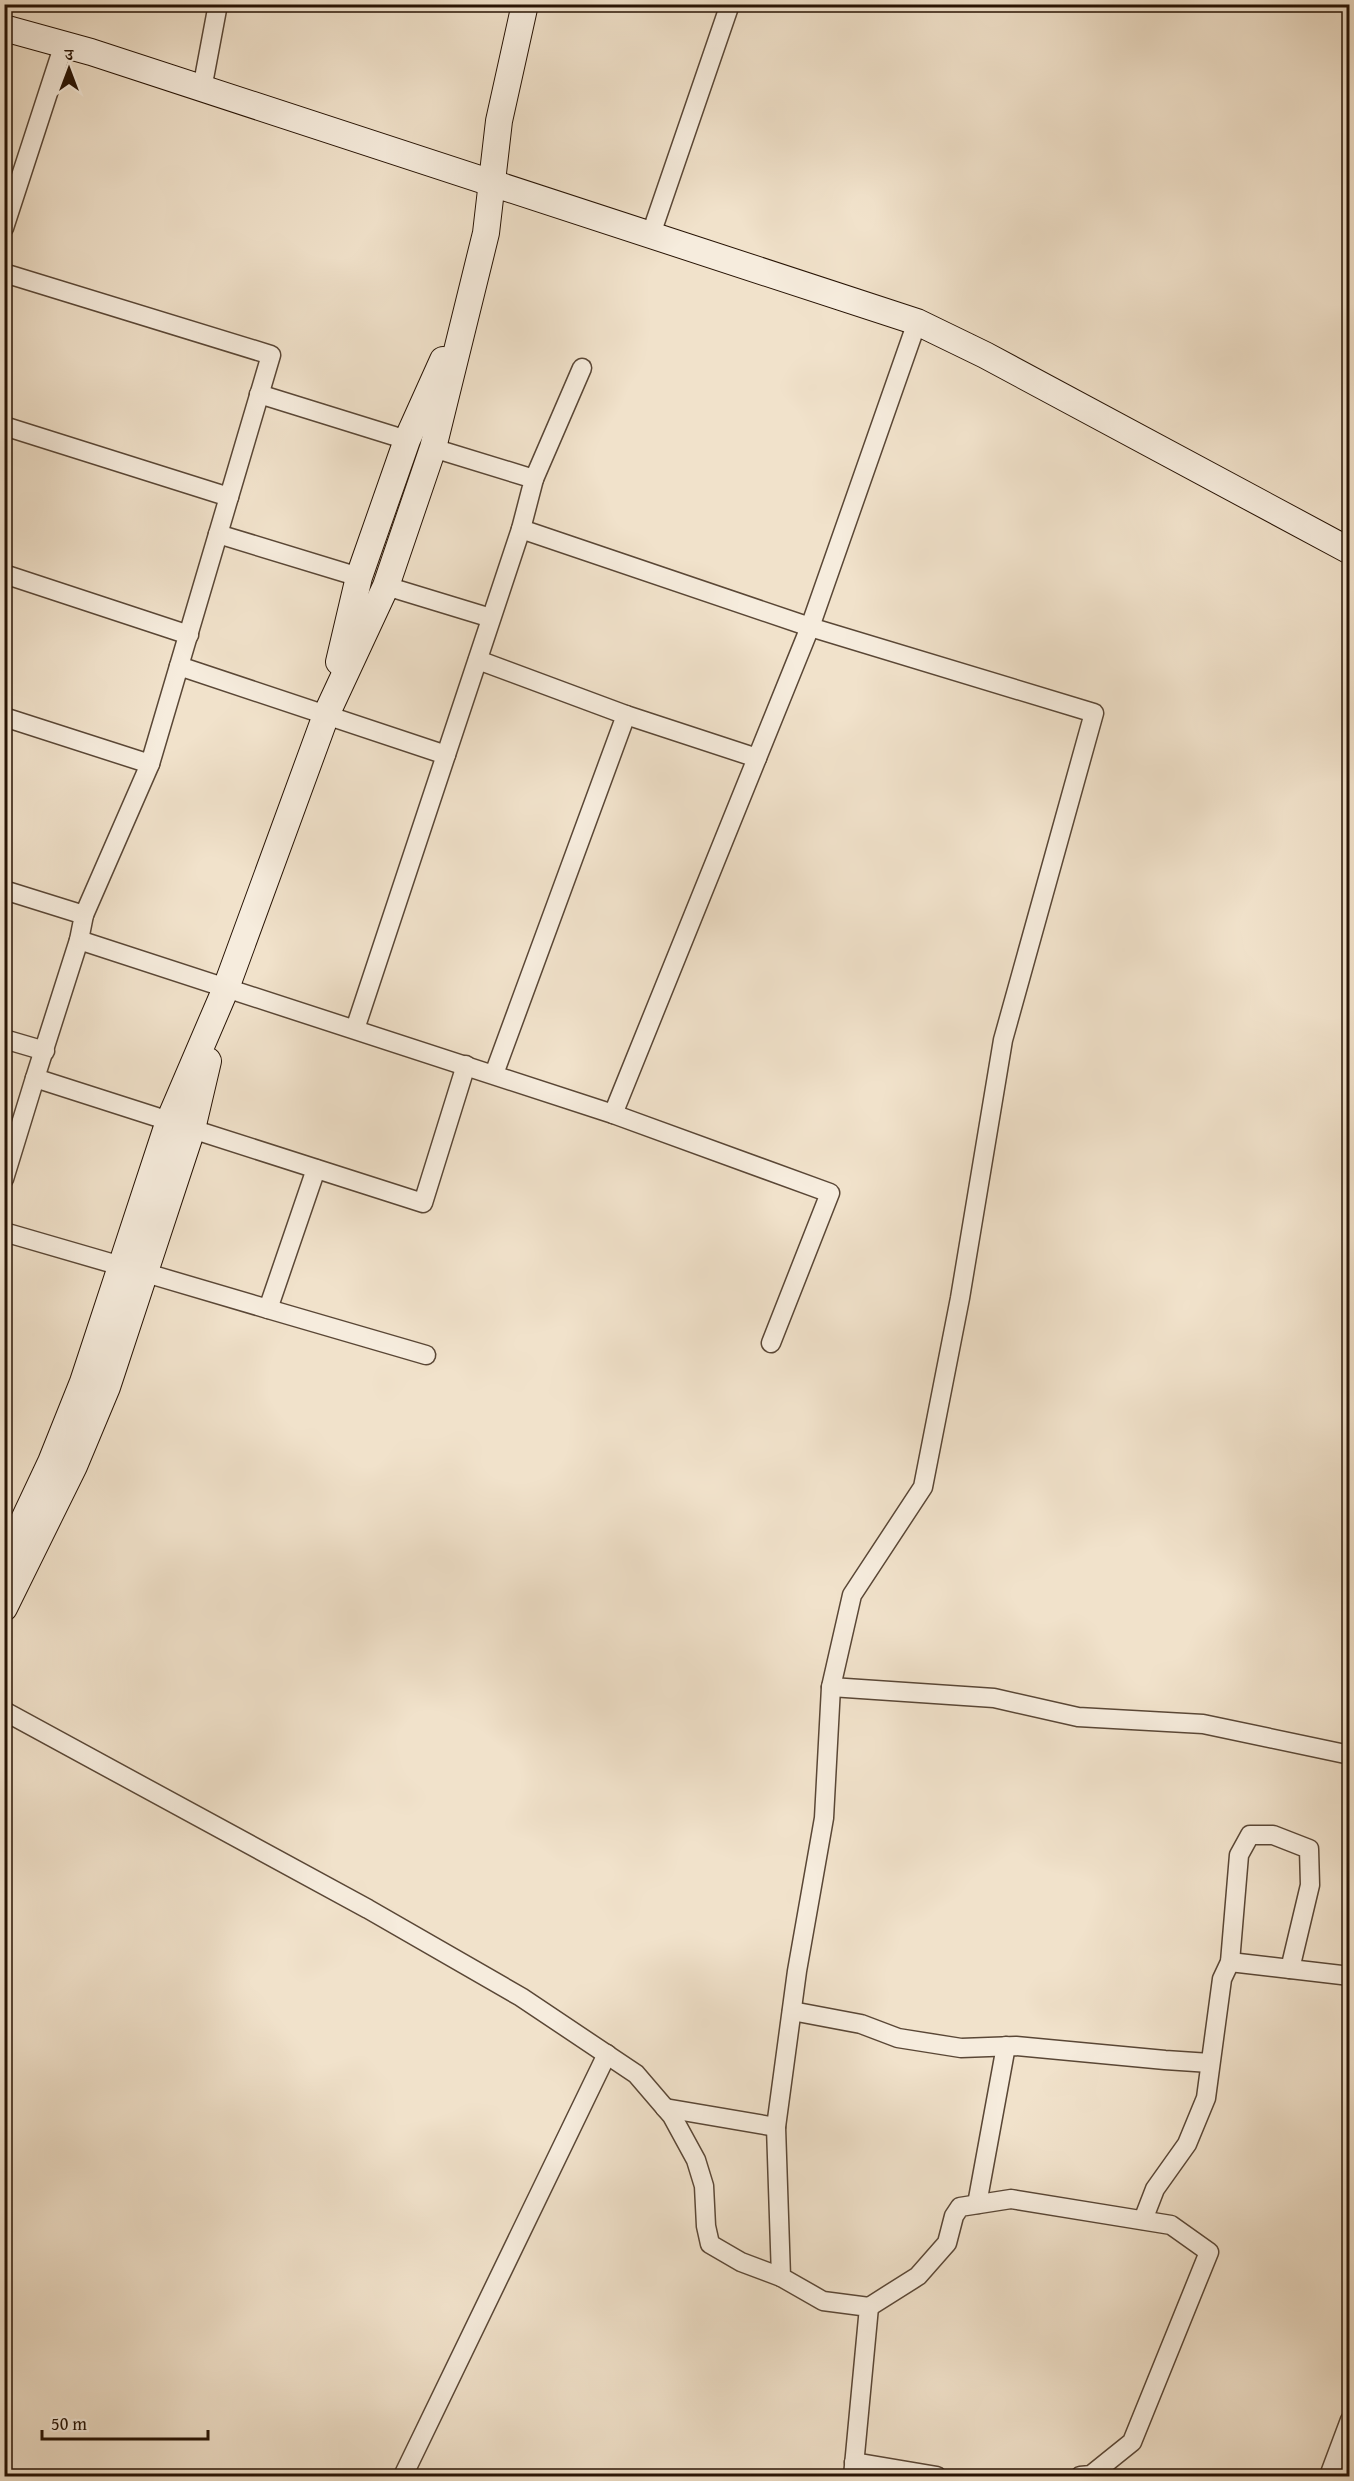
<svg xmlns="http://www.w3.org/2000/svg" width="1354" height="2481" font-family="'Gentium Book Plus','Noto Serif Devanagari',serif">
	<rect width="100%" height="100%" fill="#f1e2cb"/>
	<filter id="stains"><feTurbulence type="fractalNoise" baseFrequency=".00333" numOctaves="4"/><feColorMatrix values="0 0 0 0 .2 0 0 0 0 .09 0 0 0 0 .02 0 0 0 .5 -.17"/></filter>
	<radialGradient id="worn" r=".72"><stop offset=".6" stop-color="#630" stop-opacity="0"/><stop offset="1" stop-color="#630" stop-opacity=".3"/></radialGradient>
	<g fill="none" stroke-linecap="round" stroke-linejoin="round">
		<g stroke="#5a4736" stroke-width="21">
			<g id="street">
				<polyline points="202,89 218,4"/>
				<polyline points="4,228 64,44"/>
				<polyline points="651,234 730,4"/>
				<polyline points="4,273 271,355 150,764 84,915"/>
				<polyline points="259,394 407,440"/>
				<polyline points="4,426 229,497"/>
				<polyline points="433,448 534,479 521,529 810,627 613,1114 830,1193 771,1343"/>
				<polyline points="534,479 582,368"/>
				<polyline points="218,534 359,577"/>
				<polyline points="4,574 189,635"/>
				<polyline points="386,586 491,618"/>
				<polyline points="478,660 626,715 494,1074"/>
				<polyline points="179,666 446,755"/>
				<polyline points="626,715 757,758"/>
				<polyline points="4,717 150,764"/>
				<polyline points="4,890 84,915 79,940 35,1078 169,1121"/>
				<polyline points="79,940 613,1114"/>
				<polyline points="355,1029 521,529"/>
				<polyline points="4,1039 45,1051"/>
				<polyline points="192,1129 423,1203 466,1065"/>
				<polyline points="4,1179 35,1078"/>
				<polyline points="4,1232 121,1266"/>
				<polyline points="146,1273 268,1309 316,1169"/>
				<polyline points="268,1309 426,1355"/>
				<polyline points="831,1687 994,1698 1078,1717 1203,1724 1350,1755"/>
				<polyline points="4,1711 368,1909 521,1997 636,2074 672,2116 696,2160 704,2186 706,2226 710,2244 741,2262 781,2277"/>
				<polyline points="1230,1962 1350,1976"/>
				<polyline points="792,2011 861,2024 898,2038 961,2048 1016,2046 1165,2060 1210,2063"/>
				<polyline points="665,2108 776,2127"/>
				<polyline points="977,2204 1006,2046"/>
				<polyline points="1143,2220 1155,2189 1187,2144 1206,2098 1222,1979 1230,1962 1239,1855 1250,1835 1273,1835 1309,1849 1310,1885 1290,1969"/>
				<polyline points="869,2307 918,2276 947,2243 954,2216 960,2207 1011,2199 1171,2225 1209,2252 1132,2442 1091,2475 1080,2476"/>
				<polyline points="854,2462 937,2476"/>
				<polyline points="403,2476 607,2054"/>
				<polyline points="853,2476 869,2307 823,2301 781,2277 776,2127 797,1971 824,1818 831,1687 852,1595 923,1487 960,1298 1003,1040 1094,713 810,627 917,322"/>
				<polyline points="1329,2476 1350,2420"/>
			</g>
		</g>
		<g stroke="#271304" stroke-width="28">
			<g id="secondary">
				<polyline points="4,28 91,52 917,322 985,355 1350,551"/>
				<polyline points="339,662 359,577 407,440 443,360"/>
				<polyline points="4,1562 51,1462 83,1382 169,1121 226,988 326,715 386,586 433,448 486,233 499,121 525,4"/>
				<polyline points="4,1608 74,1466 107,1387 192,1129 208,1061"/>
			</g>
		</g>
		<use href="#street" stroke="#f6ecdd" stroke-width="18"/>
		<use href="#secondary" stroke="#f6ecdd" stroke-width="26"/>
	</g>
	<rect width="1354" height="2481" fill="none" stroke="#f1e2cb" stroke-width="24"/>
	<rect x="6" y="6" width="1342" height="2469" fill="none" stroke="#271304" stroke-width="3"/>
	<rect x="12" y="12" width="1330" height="2457" fill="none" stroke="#271304" stroke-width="1.5"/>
	<g transform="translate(69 69)" stroke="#f6ecdd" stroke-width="4.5" paint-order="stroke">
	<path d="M0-4.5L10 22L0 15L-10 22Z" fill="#271304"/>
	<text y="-9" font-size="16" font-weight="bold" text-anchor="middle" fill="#271304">उ</text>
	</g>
	<path d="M42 2430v9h166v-9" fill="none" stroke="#271304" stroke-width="3"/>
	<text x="51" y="2430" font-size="18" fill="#271304" stroke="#f6ecdd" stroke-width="4.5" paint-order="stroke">50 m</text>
	<rect width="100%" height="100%" filter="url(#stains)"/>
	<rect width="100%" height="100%" fill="url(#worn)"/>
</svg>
